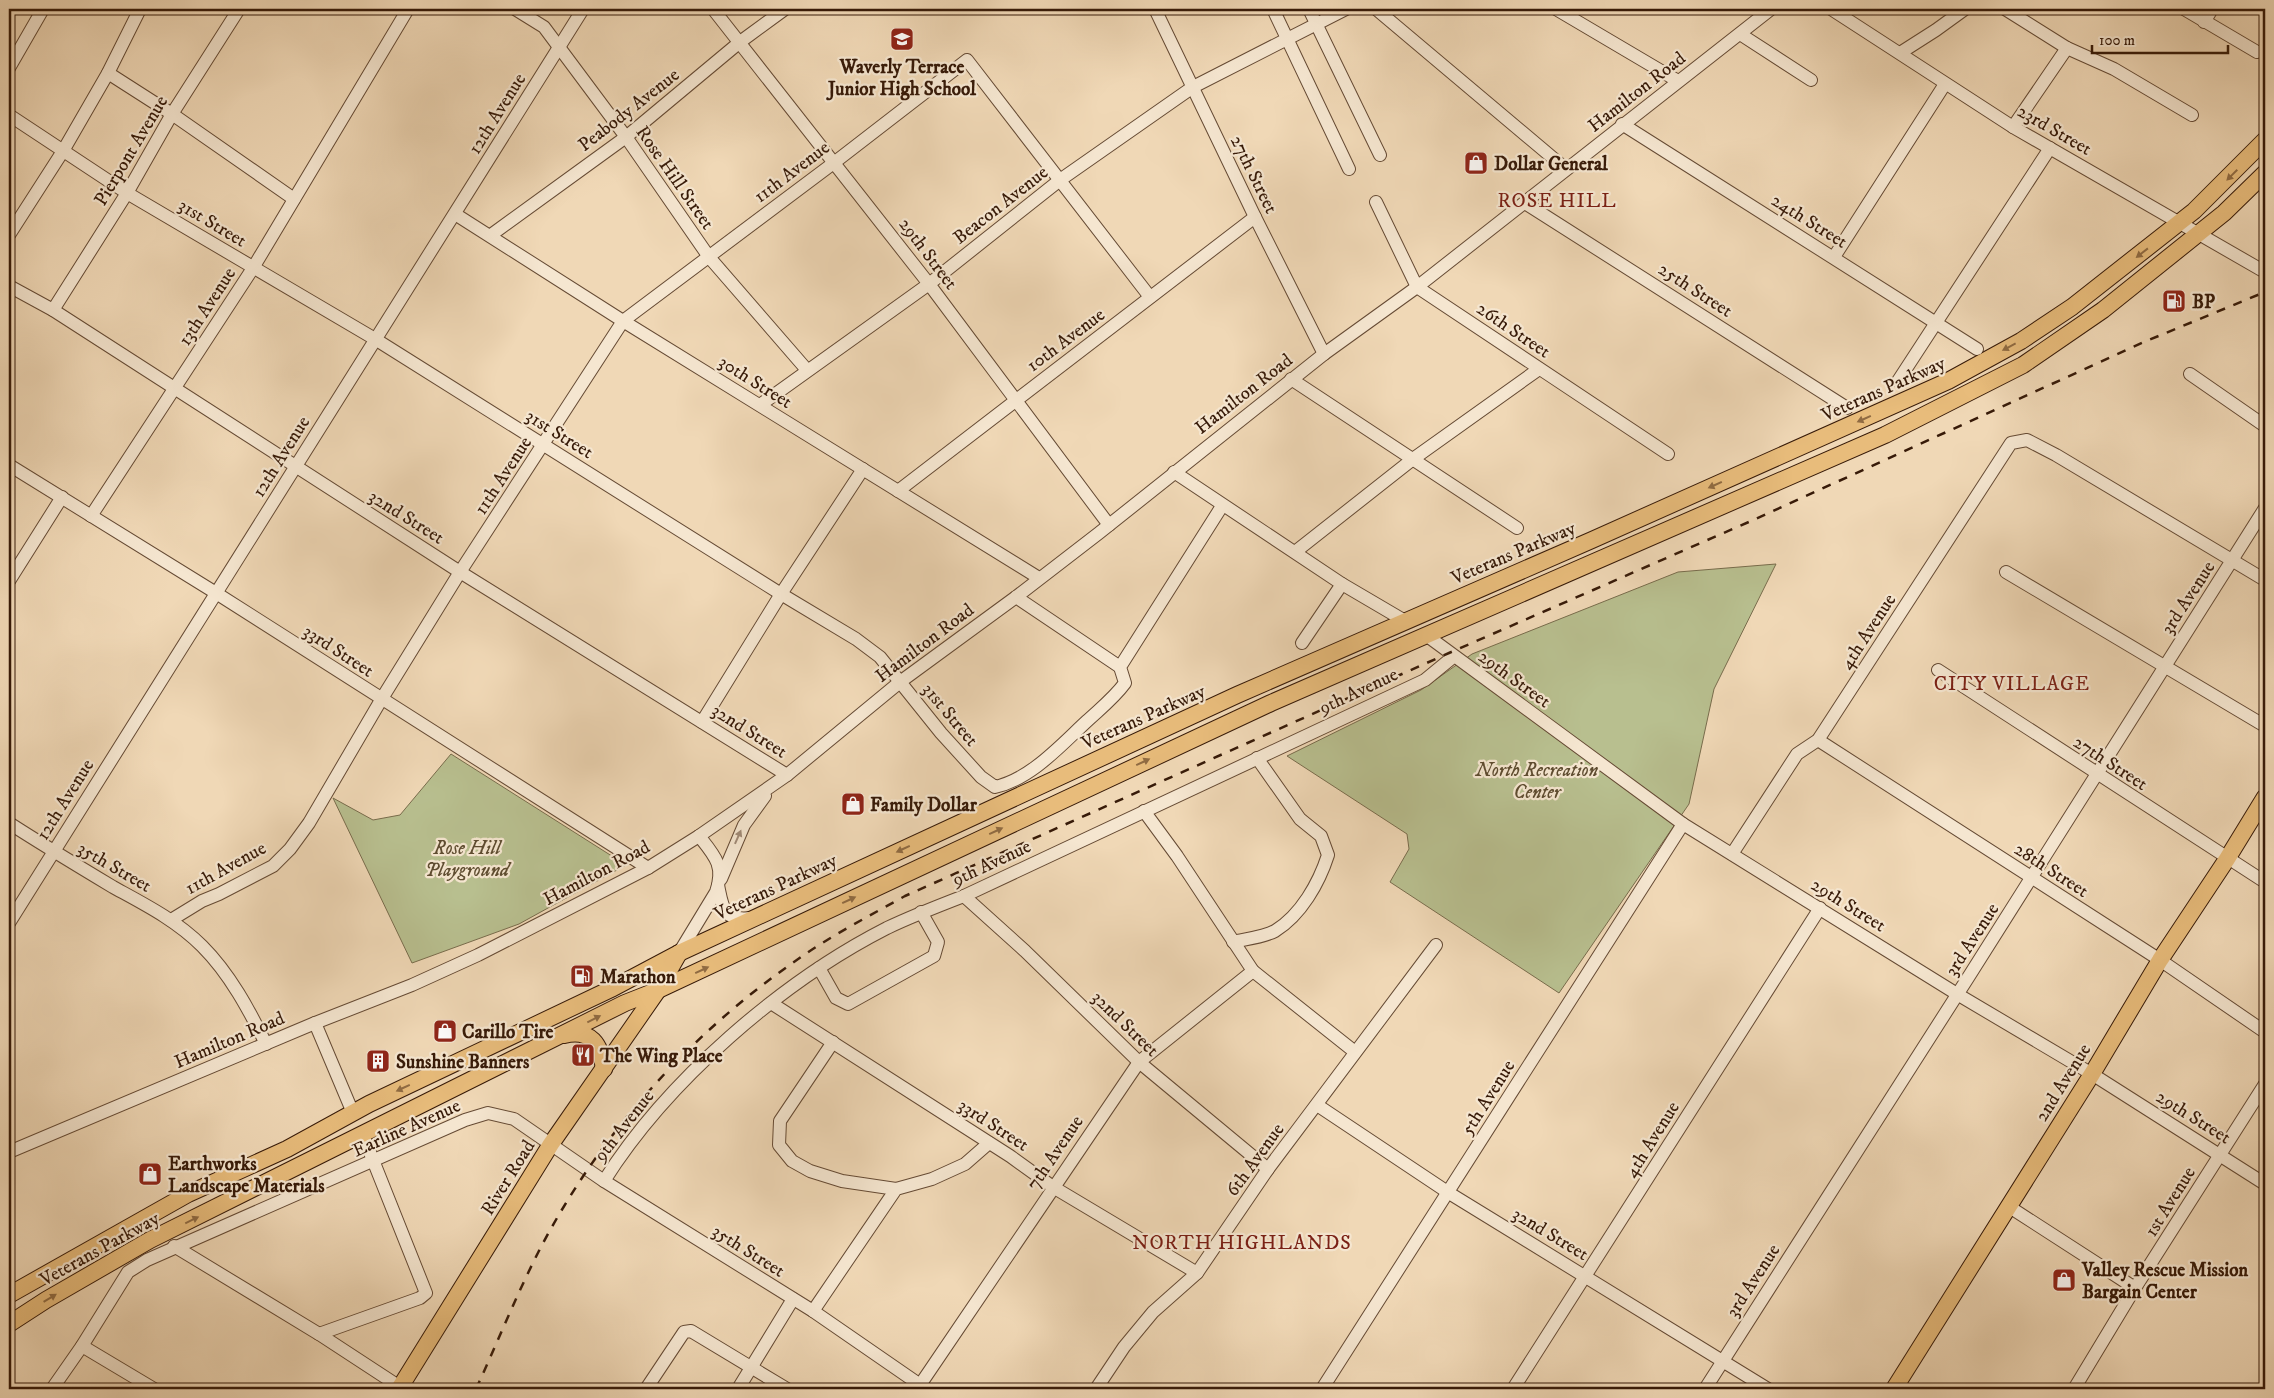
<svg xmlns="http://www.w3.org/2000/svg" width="2274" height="1398" font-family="'IM FELL DW Pica',serif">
	<rect width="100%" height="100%" fill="#f0d8b6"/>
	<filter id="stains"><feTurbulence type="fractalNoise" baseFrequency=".004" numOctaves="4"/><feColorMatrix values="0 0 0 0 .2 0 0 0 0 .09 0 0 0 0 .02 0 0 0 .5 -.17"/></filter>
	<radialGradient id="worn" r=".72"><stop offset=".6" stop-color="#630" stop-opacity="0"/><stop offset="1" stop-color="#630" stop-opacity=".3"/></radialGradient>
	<g fill="#b8bf8f" stroke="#786c4c">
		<polygon points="1776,564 1714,689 1689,804 1559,993 1390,882 1409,849 1407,834 1287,756 1421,690 1472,654 1678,572"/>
		<polygon points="451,754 626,865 519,924 412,963 333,798 373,820 400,815"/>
	</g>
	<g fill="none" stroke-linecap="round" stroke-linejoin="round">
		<g stroke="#654a34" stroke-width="14">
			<g id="minor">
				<polyline points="515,9 544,27 626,137 709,257 807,370"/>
				<polyline points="713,9 929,284 1109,525"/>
				<polyline points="1155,9 1255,217 1324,354"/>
				<polyline points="1273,9 1349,169"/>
				<polyline points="1309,9 1380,155"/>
				<polyline points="1376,9 1566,169"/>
				<polyline points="1556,9 1678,81"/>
				<polyline points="1831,9 2013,127 2265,272"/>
				<polyline points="2005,9 2067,48 2114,69 2192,115"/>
				<polyline points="2184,9 2257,52"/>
				<polyline points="2204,22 2212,9"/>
				<polyline points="1740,34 1811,80"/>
				<polyline points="1900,53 1936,30 1965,9"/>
				<polyline points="9,68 43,9"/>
				<polyline points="108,73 172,114 294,199"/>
				<path d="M9,115L127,193L375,339L781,594L856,639L880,657L941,733L981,777L995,787C1031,779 1061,745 1087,721C1101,708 1114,698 1125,683L1120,667L1222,506"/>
				<polyline points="1622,124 1977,349"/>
				<polyline points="2013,127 2067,48"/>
				<polyline points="1376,202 1417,287 1668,454"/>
				<polyline points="1525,203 1847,408"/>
				<polyline points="455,214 623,321 1039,578"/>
				<polyline points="9,235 63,151 108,73 140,9"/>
				<polyline points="491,235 626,137 740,42 785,9"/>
				<polyline points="1834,257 1945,84"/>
				<polyline points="9,286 53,310 460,572 787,775"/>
				<polyline points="53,310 127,193 172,114 239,9"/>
				<polyline points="2190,374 2265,426"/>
				<polyline points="1291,379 1517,528"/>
				<polyline points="1898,381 2050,148"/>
				<polyline points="760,405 929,284 1060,180 1193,87 1346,9"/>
				<polyline points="9,465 216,593 648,868"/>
				<polyline points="1174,472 1342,584 1405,621"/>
				<polyline points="898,491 1255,217"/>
				<polyline points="91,516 253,268 408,9"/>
				<polyline points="1295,552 1413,459 1539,369"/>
				<polyline points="2006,572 2265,726"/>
				<polyline points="9,581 62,497"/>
				<polyline points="1016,597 1120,667"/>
				<polyline points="1426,635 1683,824 1957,994 2092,1074 2265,1184"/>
				<polyline points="1302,643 1342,584"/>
				<polyline points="1938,670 2265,882"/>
				<polyline points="702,722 781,594 863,469"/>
				<polyline points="1818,740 2160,960 2265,1032"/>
				<polyline points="1144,811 1177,856 1253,971 1355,1052"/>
				<path d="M9,823C43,845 78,866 113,887C144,904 176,920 202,946C230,974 249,1010 266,1044"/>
				<polyline points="1732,854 1797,754 1818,740 2011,443 2027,440 2056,455 2265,580"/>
				<polyline points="721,879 744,825 765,796"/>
				<path d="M718,885C723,909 723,921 751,918"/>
				<polyline points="964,896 1025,951 1139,1062 1268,1169"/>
				<polyline points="171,920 202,901 219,894 273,866 290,849 309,823 381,700 460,572 623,321 835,162 967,60 1150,297"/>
				<polyline points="9,923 583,9"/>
				<path d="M1233,942C1246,939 1264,937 1275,931C1301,915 1319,883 1328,855L1321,836L1300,819L1257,758"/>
				<path d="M679,953L716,892C725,866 715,856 699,836"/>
				<polyline points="819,968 836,998 848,1004 934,956 938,942 921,912"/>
				<polyline points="771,1003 1010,1156 1053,1187 1197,1273"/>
				<polyline points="315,1023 353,1113"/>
				<polyline points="833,1042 780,1121 779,1145 792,1161 810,1171 842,1181 896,1189"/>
				<polyline points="1317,1105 1449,1193 1768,1389"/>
				<polyline points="9,1152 315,1023 412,985 478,955 648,868 699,836 787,775 900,682 1016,597 1099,533 1324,354 1417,287 1771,9"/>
				<path d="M604,1181C667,1081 781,982 887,928C912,916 938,906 964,896L1425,680L1453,657"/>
				<polyline points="2008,1206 2135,1288"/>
				<polyline points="174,1246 319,1334 400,1387"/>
				<polyline points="813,1311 896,1189 932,1179 965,1164 989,1143"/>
				<polyline points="319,1334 420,1298 426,1293 363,1135"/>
				<polyline points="82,1346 154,1389"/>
				<polyline points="920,1385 1139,1062 1253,971"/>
				<polyline points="52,1389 82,1346 128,1272 147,1260 465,1120 488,1113 514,1119 604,1181 813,1311 926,1389"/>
				<polyline points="646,1389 684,1332 691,1331 787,1389"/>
				<polyline points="738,1389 793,1299"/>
				<polyline points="1096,1389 1124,1347 1153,1312 1197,1273 1268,1169 1436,945"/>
				<polyline points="1322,1389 1683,824"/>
				<polyline points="1513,1389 1820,908"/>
				<path d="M1705,1389C1893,1096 2080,803 2265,508"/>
				<polyline points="2074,1389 2135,1288 2265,1084"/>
			</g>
		</g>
		<g stroke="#371a08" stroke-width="18">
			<g id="major">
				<path d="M564,1035C591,1028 601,1045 604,1069"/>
				<polyline points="9,1295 188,1194 287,1149 369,1104 613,988 679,953 1237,695 1592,540 1948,381 2021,341 2072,307 2194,211 2265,140"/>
				<polyline points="9,1324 46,1300 150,1240 625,1003 658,990 1271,703 1885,435 2023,365 2103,310 2224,213 2265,173"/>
				<polyline points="399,1389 551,1144 658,990 679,953"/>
				<polyline points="1894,1389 2092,1074 2160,960 2227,859 2265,797"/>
			</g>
		</g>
		<use href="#minor" stroke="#f5e6d0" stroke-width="12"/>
		<use href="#major" stroke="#e8bc7b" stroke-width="16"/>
		<path stroke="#371a08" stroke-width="2.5" stroke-dasharray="9 9" stroke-linecap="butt" d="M476,1389C498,1341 518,1291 542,1245C604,1128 695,1029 804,955C836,933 871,915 905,896L1449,653L1751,521L2144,342L2265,292"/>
	</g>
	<defs><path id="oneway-solid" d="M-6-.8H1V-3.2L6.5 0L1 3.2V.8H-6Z" transform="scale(1.25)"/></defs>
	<g fill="#906b42">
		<use href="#oneway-solid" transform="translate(2232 175) rotate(135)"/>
		<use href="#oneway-solid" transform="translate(2142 253) rotate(142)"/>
		<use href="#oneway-solid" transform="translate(2009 347) rotate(152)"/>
		<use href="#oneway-solid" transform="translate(1864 419) rotate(156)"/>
		<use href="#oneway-solid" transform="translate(1715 485) rotate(156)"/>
		<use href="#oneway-solid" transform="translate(1143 762) rotate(-25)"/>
		<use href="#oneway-solid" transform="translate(996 831) rotate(-25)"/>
		<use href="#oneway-solid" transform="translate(903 849) rotate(155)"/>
		<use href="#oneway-solid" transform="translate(849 900) rotate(-25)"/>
		<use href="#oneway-solid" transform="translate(702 970) rotate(-25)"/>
		<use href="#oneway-solid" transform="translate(594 1019) rotate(-27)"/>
		<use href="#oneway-solid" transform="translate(403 1088) rotate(155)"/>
		<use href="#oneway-solid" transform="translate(192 1220) rotate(-26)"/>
		<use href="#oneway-solid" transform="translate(50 1298) rotate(-31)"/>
	</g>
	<use fill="#a08a76" href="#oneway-solid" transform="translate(738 837) rotate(-66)"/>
	<defs>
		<g id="school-square" transform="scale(1.25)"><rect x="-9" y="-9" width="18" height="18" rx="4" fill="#8f2418" stroke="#f5e6d0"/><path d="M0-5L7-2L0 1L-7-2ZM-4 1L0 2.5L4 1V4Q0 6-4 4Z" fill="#fff"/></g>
		<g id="shop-square" transform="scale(1.25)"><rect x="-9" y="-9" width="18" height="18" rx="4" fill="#8f2418" stroke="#f5e6d0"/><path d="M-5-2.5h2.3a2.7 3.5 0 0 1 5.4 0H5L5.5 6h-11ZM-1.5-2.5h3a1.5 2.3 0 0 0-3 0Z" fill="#fff"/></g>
		<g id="fuel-square" transform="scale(1.25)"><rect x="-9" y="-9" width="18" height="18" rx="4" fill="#8f2418" stroke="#f5e6d0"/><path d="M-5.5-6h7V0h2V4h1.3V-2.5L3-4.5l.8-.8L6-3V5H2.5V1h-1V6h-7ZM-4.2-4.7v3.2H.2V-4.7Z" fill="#fff"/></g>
		<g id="restaurant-square" transform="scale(1.25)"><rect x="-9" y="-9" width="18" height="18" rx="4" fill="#8f2418" stroke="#f5e6d0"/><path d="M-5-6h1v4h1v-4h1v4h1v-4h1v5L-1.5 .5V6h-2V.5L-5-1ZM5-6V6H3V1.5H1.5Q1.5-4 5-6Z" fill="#fff"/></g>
		<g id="building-square" transform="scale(1.25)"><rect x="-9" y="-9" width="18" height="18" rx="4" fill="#8f2418" stroke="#f5e6d0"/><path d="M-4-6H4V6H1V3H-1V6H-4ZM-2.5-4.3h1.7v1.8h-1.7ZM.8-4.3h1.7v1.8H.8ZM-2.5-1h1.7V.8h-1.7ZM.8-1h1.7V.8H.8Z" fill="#fff"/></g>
	</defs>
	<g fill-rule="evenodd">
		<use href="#school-square" x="902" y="39"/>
		<use href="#shop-square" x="1476" y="163"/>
		<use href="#fuel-square" x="2174" y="301"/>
		<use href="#shop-square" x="853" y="804"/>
		<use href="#fuel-square" x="582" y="976"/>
		<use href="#shop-square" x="445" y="1031"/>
		<use href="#restaurant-square" x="583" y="1055"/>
		<use href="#building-square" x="378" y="1061"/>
		<use href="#shop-square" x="150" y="1174"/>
		<use href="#shop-square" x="2064" y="1280"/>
	</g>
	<g text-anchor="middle" stroke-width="4.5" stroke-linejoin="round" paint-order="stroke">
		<g font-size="19" font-weight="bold" fill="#371a08" stroke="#f5e6d0" text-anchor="start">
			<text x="902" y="73" text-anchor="middle">Waverly Terrace<tspan x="902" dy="22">Junior High School</tspan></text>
			<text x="1494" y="170">Dollar General</text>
			<text x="2192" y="308">BP</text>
			<text x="870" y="811">Family Dollar</text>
			<text x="600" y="983">Marathon</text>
			<text x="462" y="1038">Carillo Tire</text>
			<text x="600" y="1062">The Wing Place</text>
			<text x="396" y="1068">Sunshine Banners</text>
			<text x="168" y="1170">Earthworks<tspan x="168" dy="22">Landscape Materials</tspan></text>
			<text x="2082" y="1276">Valley Rescue Mission<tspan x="2082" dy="22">Bargain Center</tspan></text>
		</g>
		<g font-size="19" fill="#371a08" stroke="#f5e6d0">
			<text transform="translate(1636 91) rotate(-38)" y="7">Hamilton Road</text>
			<text transform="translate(628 109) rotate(-38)" y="7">Peabody Avenue</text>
			<text transform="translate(496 113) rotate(-58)" y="7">12th Avenue</text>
			<text transform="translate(2055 129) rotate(30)" y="7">23rd Street</text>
			<text transform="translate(130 150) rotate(-59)" y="7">Pierpont Avenue</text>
			<text transform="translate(791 171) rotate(-37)" y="7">11th Avenue</text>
			<text transform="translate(1255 174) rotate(64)" y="7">27th Street</text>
			<text transform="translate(676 177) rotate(55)" y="7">Rose Hill Street</text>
			<text transform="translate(1000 204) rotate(-38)" y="7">Beacon Avenue</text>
			<text transform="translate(1810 220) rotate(32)" y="7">24th Street</text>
			<text transform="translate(213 222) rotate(31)" y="7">31st Street</text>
			<text transform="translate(929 253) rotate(53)" y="7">29th Street</text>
			<text transform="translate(1696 289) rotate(33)" y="7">25th Street</text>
			<text transform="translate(206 306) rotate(-57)" y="7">13th Avenue</text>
			<text transform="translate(1514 329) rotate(34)" y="7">26th Street</text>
			<text transform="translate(1065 339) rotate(-37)" y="7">10th Avenue</text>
			<text transform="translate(756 381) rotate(32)" y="7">30th Street</text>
			<text transform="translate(1883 388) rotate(-24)" y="7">Veterans Parkway</text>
			<text transform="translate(1243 393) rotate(-38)" y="7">Hamilton Road</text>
			<text transform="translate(560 433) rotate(32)" y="7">31st Street</text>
			<text transform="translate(280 456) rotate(-58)" y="7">12th Avenue</text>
			<text transform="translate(502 475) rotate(-57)" y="7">11th Avenue</text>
			<text transform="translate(407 516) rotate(32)" y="7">32nd Street</text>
			<text transform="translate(1513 552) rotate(-23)" y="7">Veterans Parkway</text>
			<text transform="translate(2187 597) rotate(-57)" y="7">3rd Avenue</text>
			<text transform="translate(1867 631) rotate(-57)" y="7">4th Avenue</text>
			<text transform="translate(924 642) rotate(-37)" y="7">Hamilton Road</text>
			<text transform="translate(339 650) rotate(33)" y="7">33rd Street</text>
			<text transform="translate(1515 678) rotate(36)" y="7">29th Street</text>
			<text transform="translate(1358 690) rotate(-25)" y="7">9th Avenue</text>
			<text transform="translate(951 714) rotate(50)" y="7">31st Street</text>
			<text transform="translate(1143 716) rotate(-24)" y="7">Veterans Parkway</text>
			<text transform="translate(750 730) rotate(32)" y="7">32nd Street</text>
			<text transform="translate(2111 762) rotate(33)" y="7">27th Street</text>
			<text transform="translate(64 799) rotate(-58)" y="7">12th Avenue</text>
			<text transform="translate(991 862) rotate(-25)" y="7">9th Avenue</text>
			<text transform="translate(115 866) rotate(30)" y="7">35th Street</text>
			<text transform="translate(225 867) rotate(-29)" y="7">11th Avenue</text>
			<text transform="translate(2052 869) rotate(33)" y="7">28th Street</text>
			<text transform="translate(596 872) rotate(-28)" y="7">Hamilton Road</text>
			<text transform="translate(775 886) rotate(-25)" y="7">Veterans Parkway</text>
			<text transform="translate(1849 904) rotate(32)" y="7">29th Street</text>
			<text transform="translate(1971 939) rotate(-57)" y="7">3rd Avenue</text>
			<text transform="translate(1126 1023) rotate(44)" y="7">32nd Street</text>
			<text transform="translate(229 1039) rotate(-23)" y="7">Hamilton Road</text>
			<text transform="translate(2062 1082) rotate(-58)" y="7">2nd Avenue</text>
			<text transform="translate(1487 1097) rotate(-58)" y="7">5th Avenue</text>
			<text transform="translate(2194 1116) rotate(32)" y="7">29th Street</text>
			<text transform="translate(994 1124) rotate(33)" y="7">33rd Street</text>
			<text transform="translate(623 1125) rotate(-52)" y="7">9th Avenue</text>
			<text transform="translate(406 1127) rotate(-24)" y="7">Earline Avenue</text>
			<text transform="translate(1651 1139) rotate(-58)" y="7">4th Avenue</text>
			<text transform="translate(1054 1152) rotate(-56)" y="7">7th Avenue</text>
			<text transform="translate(1254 1159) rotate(-54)" y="7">6th Avenue</text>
			<text transform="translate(507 1177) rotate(-58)" y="7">River Road</text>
			<text transform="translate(2169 1201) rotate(-58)" y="7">1st Avenue</text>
			<text transform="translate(1551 1233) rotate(31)" y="7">32nd Street</text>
			<text transform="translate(99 1248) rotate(-29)" y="7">Veterans Parkway</text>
			<text transform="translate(749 1250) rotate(32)" y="7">35th Street</text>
			<text transform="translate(1752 1280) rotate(-57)" y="7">3rd Avenue</text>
		</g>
		<g font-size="19" font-style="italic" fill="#5e4c30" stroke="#f5e6d0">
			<text x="1537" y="776">North Recreation<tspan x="1537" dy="22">Center</tspan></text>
			<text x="467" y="854">Rose Hill<tspan x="467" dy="22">Playground</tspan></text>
		</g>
		<g font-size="20" letter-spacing="1" fill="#7a1f14" stroke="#f5e6d0">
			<text x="1557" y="207">ROSE HILL</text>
			<text x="2012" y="690">CITY VILLAGE</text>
			<text x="1242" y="1249">NORTH HIGHLANDS</text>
		</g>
	</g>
	<rect width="2274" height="1398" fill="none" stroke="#f0d8b6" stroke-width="30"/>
	<rect x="10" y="10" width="2254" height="1378" fill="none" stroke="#371a08" stroke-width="2.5"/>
	<rect x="15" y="15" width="2244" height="1368" fill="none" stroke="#371a08"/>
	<path d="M2092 45v8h136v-8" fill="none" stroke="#371a08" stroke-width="2.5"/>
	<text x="2099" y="45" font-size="15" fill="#371a08" stroke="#f5e6d0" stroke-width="4" paint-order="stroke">100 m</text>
	<rect width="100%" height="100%" filter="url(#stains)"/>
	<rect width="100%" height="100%" fill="url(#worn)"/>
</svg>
